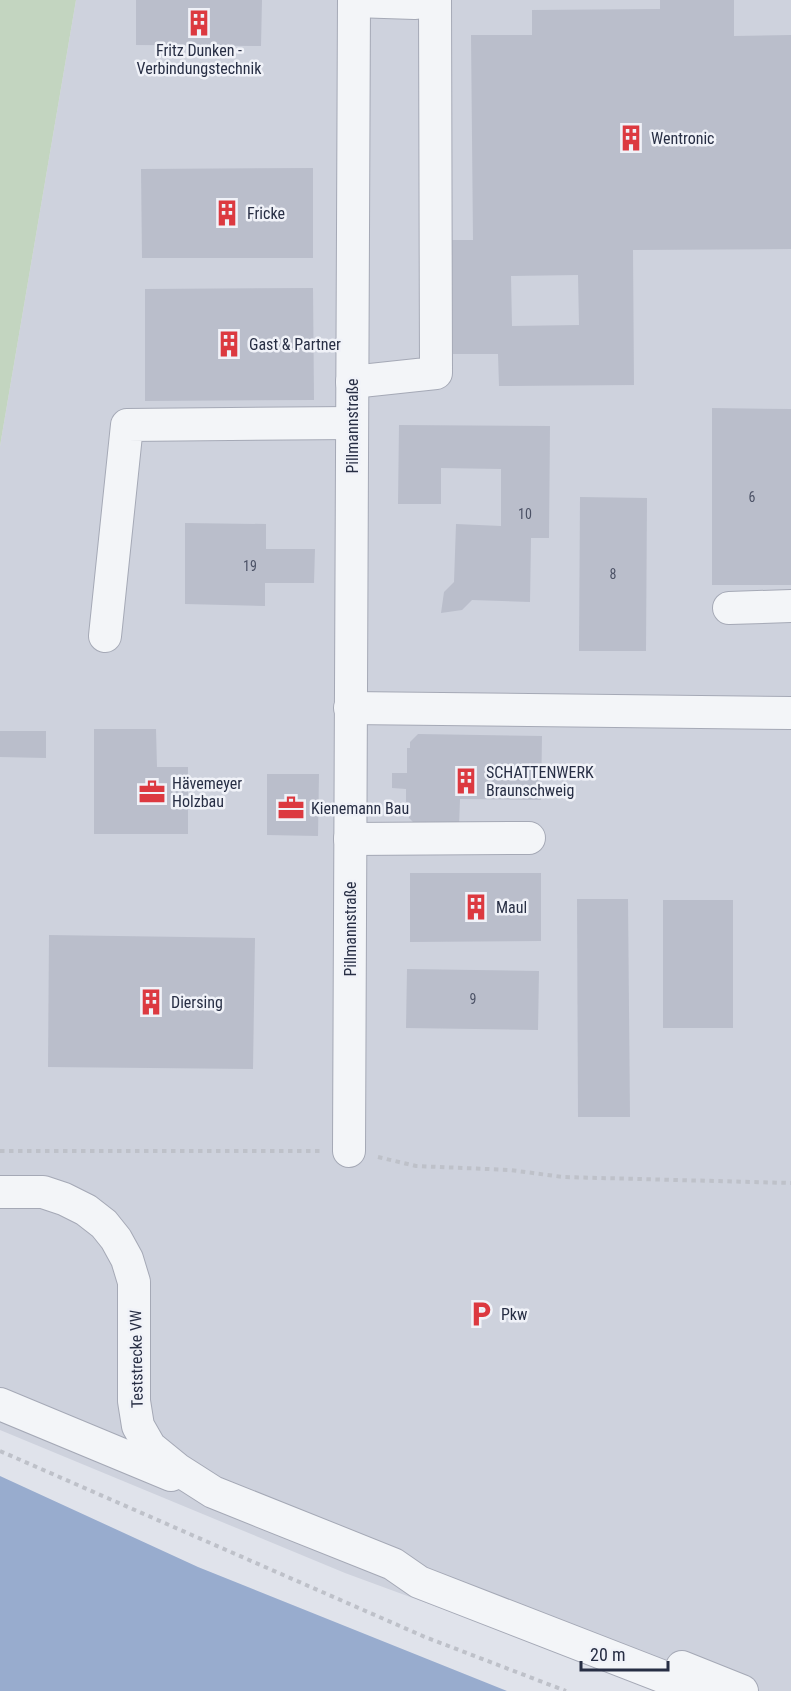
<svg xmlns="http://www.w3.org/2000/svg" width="791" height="1691" font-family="'Roboto Condensed',sans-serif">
	<rect width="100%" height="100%" fill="#e0e3eb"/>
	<polygon fill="#ced2dd" points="76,0 791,0 791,1691 666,1691 345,1573 0,1430 0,446"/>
	<polygon fill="#c3d5c0" points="0,0 76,0 0,446"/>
	<polygon fill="#98acce" points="0,1476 198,1567 507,1691 0,1691"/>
	<g fill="#babecb" fill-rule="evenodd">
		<polygon points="136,0 262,0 261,46 136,45"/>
		<path d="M660,0H734V36L791,35V249L633,250L634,385L499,386L498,354H453L452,240H473L471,35H532V10L660,9ZM578,275L579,325L512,326L511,276Z"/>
		<polygon points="313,168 313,258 142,258 141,169"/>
		<polygon points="313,288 314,400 145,401 145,289"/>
		<polygon points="712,408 791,409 791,585 712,585"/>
		<polygon points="399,425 550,426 549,538 531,538 530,602 472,600 462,610 441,613 444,592 454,582 456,524 501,526 501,469 441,468 441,504 398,504"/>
		<polygon points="580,497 647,498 646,651 579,651"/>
		<polygon points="185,523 266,524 266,549 315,549 314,583 265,583 265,606 185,604"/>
		<polygon points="94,729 156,729 157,767 188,767 188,834 94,834"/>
		<polygon points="0,731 46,731 46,758 0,757"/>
		<polygon points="418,734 542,736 541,800 460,799 459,827 417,826 409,818 409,812 406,812 406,789 392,788 392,773 407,773 407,748 410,748 410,742"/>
		<polygon points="267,774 319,774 318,836 267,835"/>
		<polygon points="410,873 541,873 541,941 410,942"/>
		<polygon points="577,899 628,899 630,1117 578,1117"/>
		<rect x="663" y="900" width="70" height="128"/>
		<polygon points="49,935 255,938 253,1069 48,1067"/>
		<polygon points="407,969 539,971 538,1030 406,1028"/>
	</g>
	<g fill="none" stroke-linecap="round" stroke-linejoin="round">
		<g stroke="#a5a9b6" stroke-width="34">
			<g id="minor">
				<polyline points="354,1 415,3 418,0"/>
				<polyline points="352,382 436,373 435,0"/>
				<polyline points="729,608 791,606"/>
				<polyline points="105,636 127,425 351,423"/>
				<polyline points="350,708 791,713"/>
				<polyline points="350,839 529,838"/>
				<polyline points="349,1151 354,0"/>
				<polyline points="0,1192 43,1192 64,1199 86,1210 104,1224 116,1239 127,1259 134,1282 134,1401 138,1426 150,1447 177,1469 213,1492 393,1564 419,1582 700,1691"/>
				<polyline points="0,1404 171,1475"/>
				<polyline points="682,1667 742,1691"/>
			</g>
		</g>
		<g stroke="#bec1c9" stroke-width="4" stroke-dasharray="4.5 4.5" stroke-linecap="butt">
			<polyline points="0,1151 320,1151"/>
			<polyline points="378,1157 416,1166 510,1170 563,1177 791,1183"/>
			<polyline points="0,1451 425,1637 566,1691"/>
		</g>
		<use href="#minor" stroke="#f3f5f8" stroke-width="32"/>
	</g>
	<defs>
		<g id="building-bare" transform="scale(2.07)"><path d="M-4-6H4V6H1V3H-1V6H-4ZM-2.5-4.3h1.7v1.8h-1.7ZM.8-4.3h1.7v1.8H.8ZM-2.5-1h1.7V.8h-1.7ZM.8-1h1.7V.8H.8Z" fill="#dc3940" stroke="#f0f2f8" stroke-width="2.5" paint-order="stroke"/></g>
		<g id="office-bare" transform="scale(2.07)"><path d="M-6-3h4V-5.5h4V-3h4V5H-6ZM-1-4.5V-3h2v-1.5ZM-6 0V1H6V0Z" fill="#dc3940" stroke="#f0f2f8" stroke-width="2.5" paint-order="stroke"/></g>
		<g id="parking-bare" transform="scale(2.07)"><path d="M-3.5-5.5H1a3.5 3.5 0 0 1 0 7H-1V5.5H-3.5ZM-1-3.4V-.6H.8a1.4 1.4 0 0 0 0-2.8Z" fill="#dc3940" stroke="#f0f2f8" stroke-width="2.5" paint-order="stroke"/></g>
	</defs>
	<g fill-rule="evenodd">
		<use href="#building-bare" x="199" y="23"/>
		<use href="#building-bare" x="631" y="138"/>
		<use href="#building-bare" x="227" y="213"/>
		<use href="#building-bare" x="229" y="344"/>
		<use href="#building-bare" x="466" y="781"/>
		<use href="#office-bare" x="152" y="792"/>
		<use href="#office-bare" x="291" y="808"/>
		<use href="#building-bare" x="476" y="907"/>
		<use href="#building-bare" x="151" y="1002"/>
		<use href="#parking-bare" x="481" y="1314"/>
	</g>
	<g text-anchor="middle" stroke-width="5" stroke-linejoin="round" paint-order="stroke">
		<g font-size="14" fill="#4c5266">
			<text x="752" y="502">6</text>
			<text x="525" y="519">10</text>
			<text x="250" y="571">19</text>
			<text x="613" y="579">8</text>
			<text x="473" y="1004">9</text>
		</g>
		<g font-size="16" fill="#272e44" stroke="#f0f2f8" text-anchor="start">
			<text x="199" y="56" text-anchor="middle">Fritz Dunken -<tspan x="199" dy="18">Verbindungstechnik</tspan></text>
			<text x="651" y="144">Wentronic</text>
			<text x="247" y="219">Fricke</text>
			<text x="249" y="350">Gast &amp; Partner</text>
			<text x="486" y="778">SCHATTENWERK<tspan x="486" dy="18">Braunschweig</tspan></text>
			<text x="172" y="789">Hävemeyer<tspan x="172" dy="18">Holzbau</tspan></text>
			<text x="311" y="814">Kienemann Bau</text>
			<text x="496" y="913">Maul</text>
			<text x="171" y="1008">Diersing</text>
			<text x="501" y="1320">Pkw</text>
		</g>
		<g font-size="16" fill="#272e44" stroke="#f0f2f8">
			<text transform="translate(352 426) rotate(-90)" y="6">Pillmannstraße</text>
			<text transform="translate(350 929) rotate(-90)" y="6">Pillmannstraße</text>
			<text transform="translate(136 1359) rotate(-91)" y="6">Teststrecke VW</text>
		</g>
	</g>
	<path d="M581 1661v9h87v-9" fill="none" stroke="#272e44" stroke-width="3"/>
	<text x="590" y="1661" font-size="18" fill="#272e44" stroke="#f0f2f8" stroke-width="4.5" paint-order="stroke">20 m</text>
</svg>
